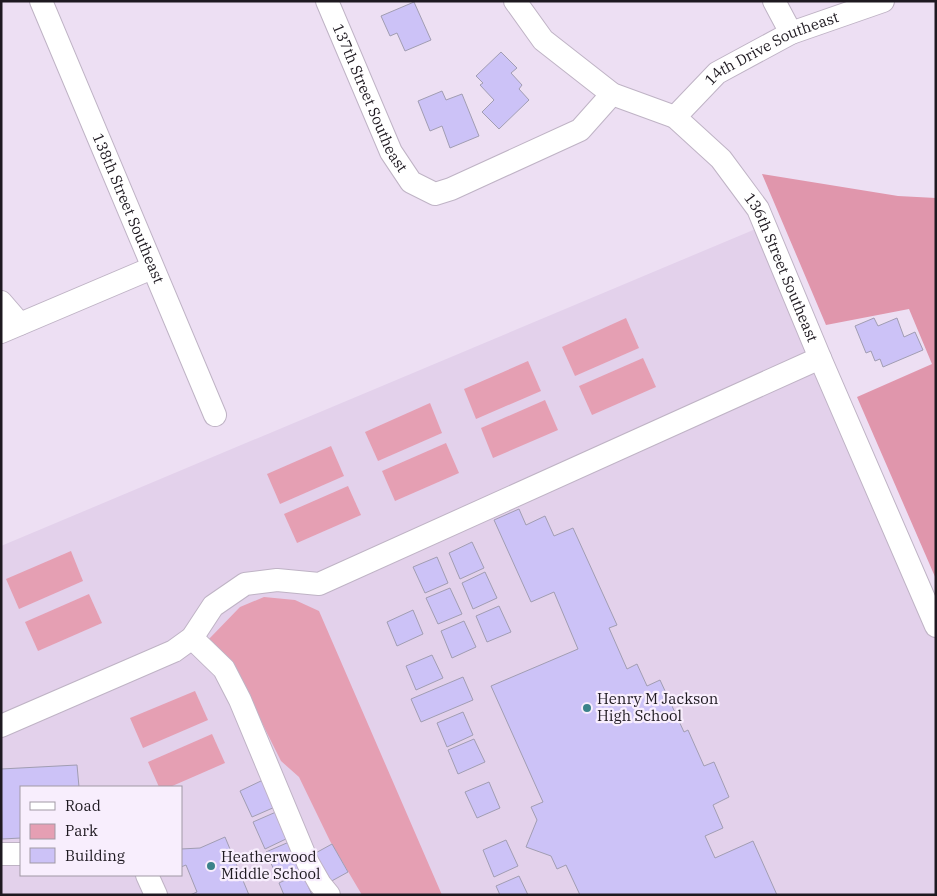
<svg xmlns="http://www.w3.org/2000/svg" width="937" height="896" font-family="'IBM Plex Serif',serif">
	<rect width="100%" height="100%" fill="#eddff3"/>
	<path fill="#e3d1eb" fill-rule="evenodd" d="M765,225L936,626V895H1V546ZM21,787H181V875H21Z"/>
	<g fill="#e59fb3">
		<polygon points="626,318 639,348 575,376 562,347"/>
		<polygon points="643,358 656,387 592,415 579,386"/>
		<polygon points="528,361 541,391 476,419 464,389"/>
		<polygon points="545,400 558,430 493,458 481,428"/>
		<polygon points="430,403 442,433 378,461 365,432"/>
		<polygon points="446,443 459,473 395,501 382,471"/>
		<polygon points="331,446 344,476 280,504 267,474"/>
		<polygon points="348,486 361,515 297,543 284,514"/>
		<polygon points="71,551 83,581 19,609 6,579"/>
		<polygon points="89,594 102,623 38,651 25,622"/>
		<polygon points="264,597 295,600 319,611 442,895 362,895 330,841 299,777 281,761 233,665 208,640 240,607"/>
		<polygon points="195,691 208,720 143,748 130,718"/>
		<polygon points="212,734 225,763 170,787 159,787 148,762"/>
	</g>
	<polygon fill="#e096ac" points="762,174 898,196 936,198 936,579 857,397 932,364 909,309 826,325"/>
	<g fill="#ccc2f7" stroke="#a19db2">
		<polygon points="414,2 431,40 405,51 397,33 390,36 381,16"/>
		<polygon points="501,52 517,68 511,73 522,85 519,89 529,100 499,129 482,112 494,100 480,85 483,83 476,76"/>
		<polygon points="442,91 446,100 462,94 479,136 450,148 442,126 430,131 418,101"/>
		<polygon points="874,318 878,326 897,318 904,337 915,332 923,350 883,367 880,359 875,361 871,351 866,353 855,326"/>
		<polygon points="519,509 526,525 545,516 554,536 573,528 617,625 609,628 627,669 637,664 647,686 660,680 684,732 688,730 704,766 714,762 729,797 713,805 723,828 705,836 715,858 753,841 777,895 580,895 566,865 557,869 551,856 526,847 537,820 531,807 543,802 491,686 578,649 554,592 531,602 494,520"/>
		<polygon points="472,542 484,568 460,579 449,553"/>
		<polygon points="437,557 448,583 425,593 413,567"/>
		<polygon points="485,572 497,598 473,609 462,583"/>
		<polygon points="450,588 462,614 438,624 426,598"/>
		<polygon points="499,606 511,632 487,642 476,616"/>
		<polygon points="413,610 423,634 397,646 387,622"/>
		<polygon points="464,621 476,647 452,658 441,631"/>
		<polygon points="432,655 443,678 416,690 406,666"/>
		<polygon points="463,677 473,700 421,722 411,699"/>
		<polygon points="463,712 473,735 447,747 437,723"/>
		<polygon points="474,739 485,762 458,774 448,750"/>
		<polygon points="77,765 79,787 21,787 21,838 2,839 1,769"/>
		<polygon points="263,780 275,807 252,817 240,791"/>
		<polygon points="489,782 500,808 477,818 465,792"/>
		<polygon points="276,812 288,838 265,849 253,822"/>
		<polygon points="225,837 249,895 190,895 197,892 186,865 181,867 181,849 200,848"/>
		<polygon points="506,840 518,866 494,877 483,850"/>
		<polygon points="289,842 301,869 278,879 266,852"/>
		<polygon points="332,844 348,872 328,883 312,855"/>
		<polygon points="302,872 312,895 284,895 279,883"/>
		<polygon points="519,876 528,895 500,895 496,886"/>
	</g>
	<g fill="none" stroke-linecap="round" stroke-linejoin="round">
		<g stroke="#bfb3c5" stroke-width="24">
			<g id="minor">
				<path id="s1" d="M41,1L215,415"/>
				<path id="s2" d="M327,1L391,152L411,182L435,194L451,189L580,130L612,94"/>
				<path id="s3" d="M515,1L543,40L612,94L675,117L721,159L758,209L820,358L936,626"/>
				<polyline points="774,1 791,33"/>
				<path id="s4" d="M675,117L717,73L791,33L883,1"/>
				<polyline points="1,302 20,324"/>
				<polyline points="1,332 152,268"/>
				<polyline points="192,638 224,669 240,700 308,863 320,884 329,895"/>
				<polyline points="1,726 174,651 192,638 213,606 245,584 277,580 319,584 820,358"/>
				<polyline points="1,854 21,854"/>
				<polyline points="147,875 156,895"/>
			</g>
		</g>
		<use href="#minor" stroke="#fff" stroke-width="22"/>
	</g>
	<g fill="#3b838a" stroke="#f8eefd" stroke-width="2">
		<circle cx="587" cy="708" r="5"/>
		<circle cx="211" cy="866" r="5"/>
	</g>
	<g text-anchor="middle" stroke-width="4.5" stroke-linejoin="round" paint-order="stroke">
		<g font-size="15" fill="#1e1920" stroke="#f8eefd">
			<text dy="5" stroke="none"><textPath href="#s4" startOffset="121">14th Drive Southeast</textPath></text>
			<text dy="5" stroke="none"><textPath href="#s2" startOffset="106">137th Street Southeast</textPath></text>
			<text dy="5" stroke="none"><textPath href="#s1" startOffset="225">138th Street Southeast</textPath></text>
			<text dy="5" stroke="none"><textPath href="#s3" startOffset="390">136th Street Southeast</textPath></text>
		</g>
		<g font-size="15" fill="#1e1920" stroke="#f8eefd" text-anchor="start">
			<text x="597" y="704">Henry M Jackson<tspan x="597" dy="17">High School</tspan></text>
			<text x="221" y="862">Heatherwood<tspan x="221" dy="17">Middle School</tspan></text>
		</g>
	</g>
	<rect width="937" height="896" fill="none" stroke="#1e1920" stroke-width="5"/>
	<rect x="20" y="786" width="162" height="90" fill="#f8eefd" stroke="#a199a5"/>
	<rect x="30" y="802" width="25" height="8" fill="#ffffff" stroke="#a199a5"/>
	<text x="65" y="811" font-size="15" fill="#1e1920">Road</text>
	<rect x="30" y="824" width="25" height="15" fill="#e59fb3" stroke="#a199a5"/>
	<text x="65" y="836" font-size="15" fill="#1e1920">Park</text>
	<rect x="30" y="848" width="25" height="15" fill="#ccc2f7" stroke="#a199a5"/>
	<text x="65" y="861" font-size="15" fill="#1e1920">Building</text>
</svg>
